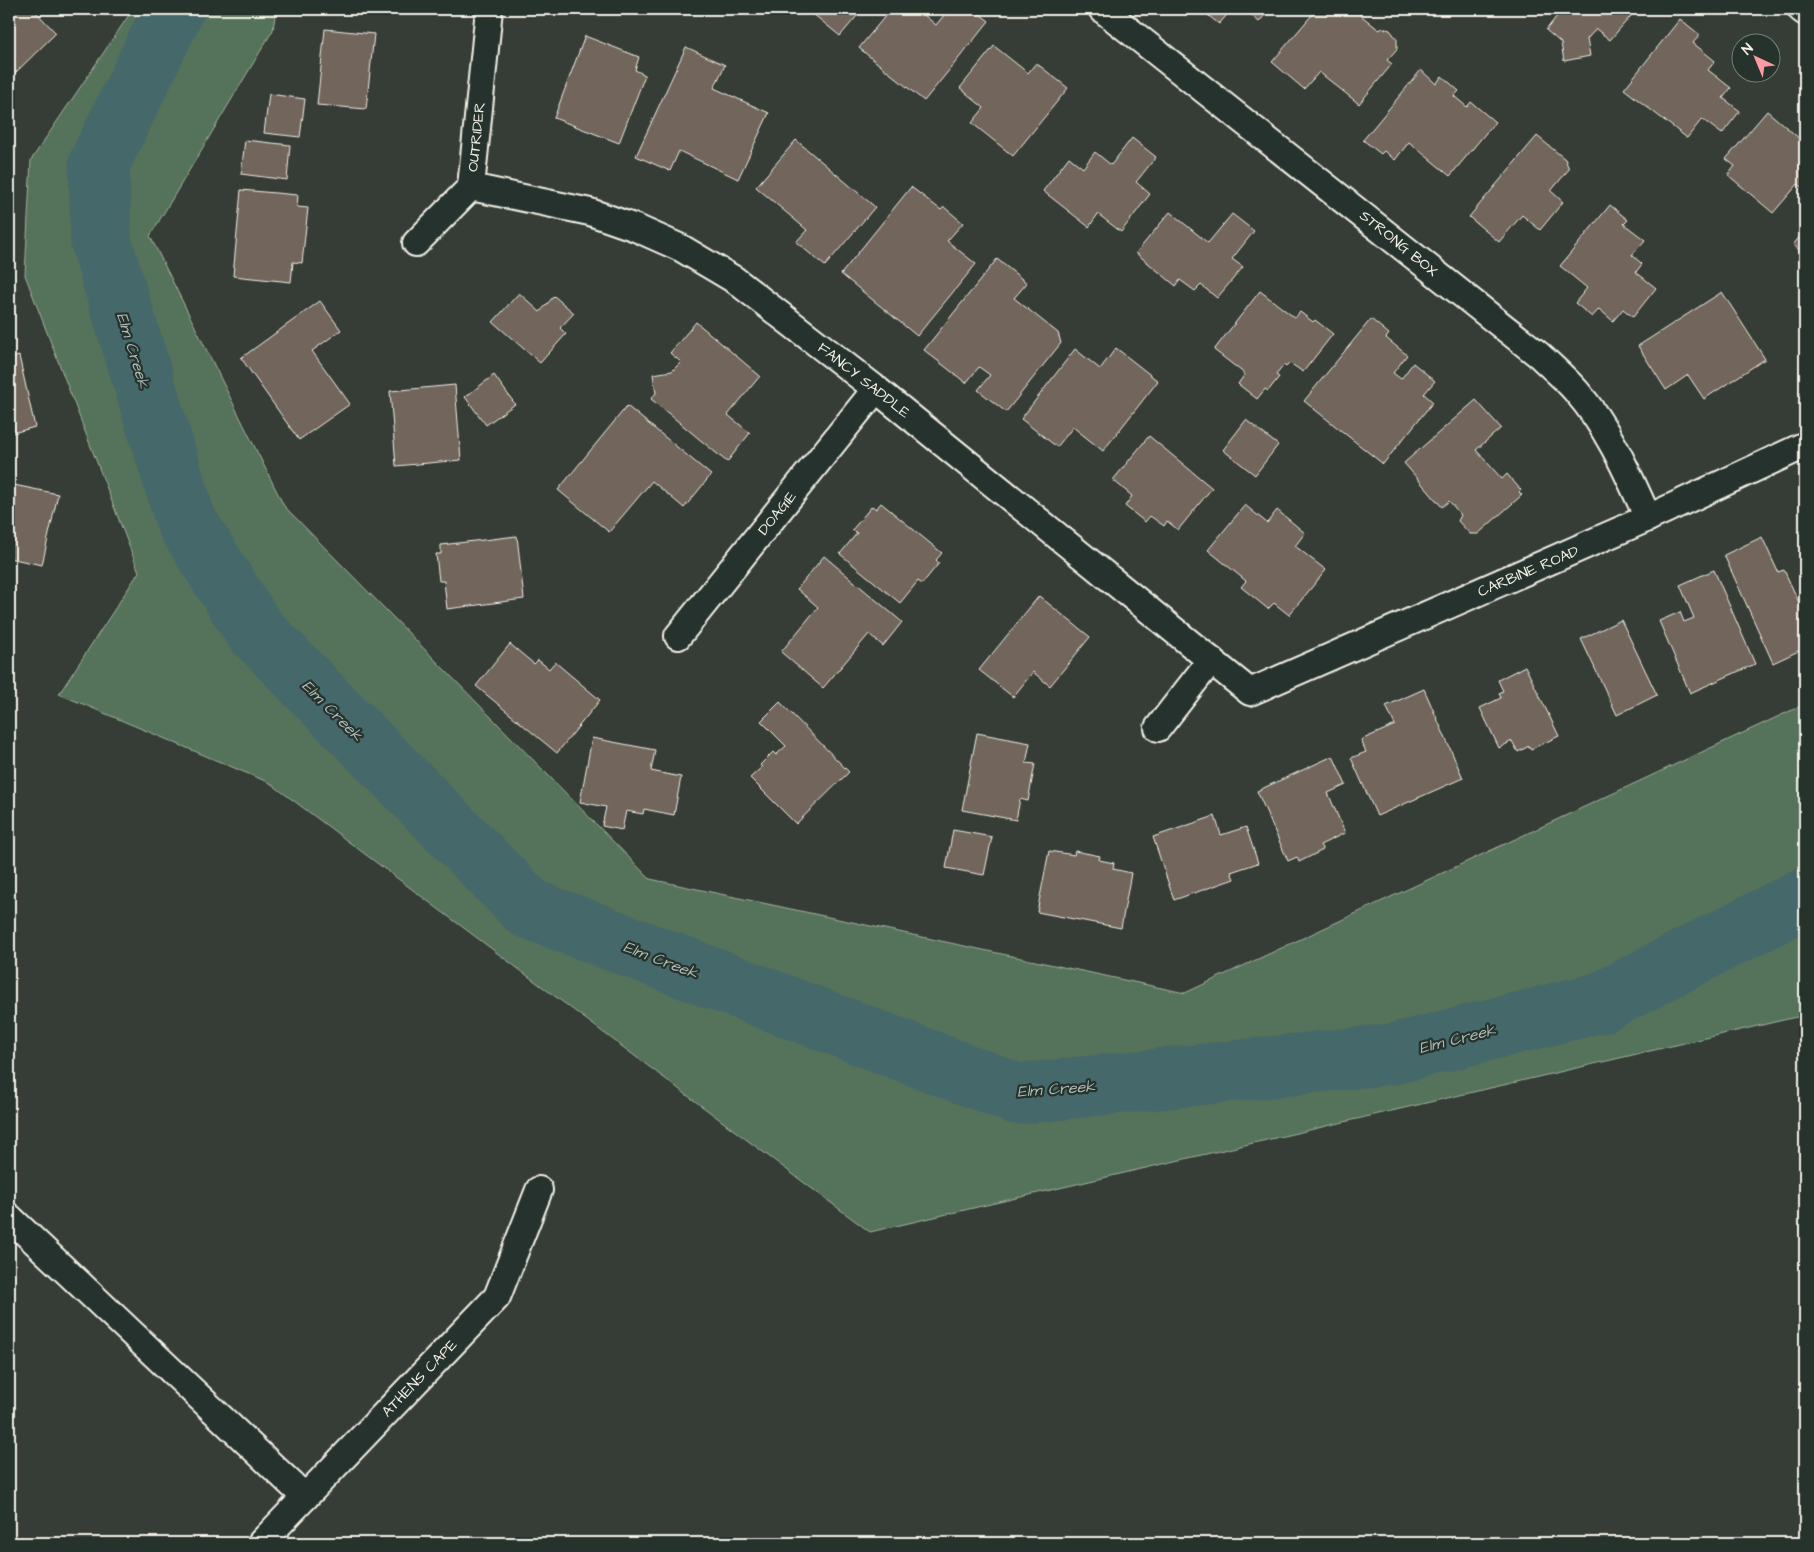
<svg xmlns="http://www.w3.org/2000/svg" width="1814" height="1552" font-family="'Architects Daughter',sans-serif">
	<rect width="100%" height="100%" fill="#353d36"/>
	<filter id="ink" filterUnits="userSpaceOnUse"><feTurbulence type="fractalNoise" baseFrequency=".02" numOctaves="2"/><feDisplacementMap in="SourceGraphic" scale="10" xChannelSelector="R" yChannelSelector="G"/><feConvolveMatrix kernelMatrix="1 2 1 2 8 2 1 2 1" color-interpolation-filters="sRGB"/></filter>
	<g filter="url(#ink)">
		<polygon fill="#54725a" stroke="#a4b2a1" points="133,9 276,9 273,30 150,236 284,506 650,879 1185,993 1805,704 1805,1015 870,1232 270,783 59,694 139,572 25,275 31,160"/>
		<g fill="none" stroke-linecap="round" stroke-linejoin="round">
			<polyline stroke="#44686a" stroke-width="61" points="174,9 99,164 101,242 186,521 253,628 528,908 1017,1094 1393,1054 1602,1002 1805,898"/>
		</g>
		<g fill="#71655c" stroke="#f4f1e8">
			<polygon points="9,9 33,9 56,33 10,78 9,77"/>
			<polygon points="807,9 863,9 840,36"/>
			<polygon points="891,9 929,9 924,15 936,25 949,9 973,9 989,21 924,101 859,48"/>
			<polygon points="1200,9 1232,9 1219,24"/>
			<polygon points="1244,9 1270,9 1259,22"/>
			<polygon points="1317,9 1353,9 1379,30 1383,28 1390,30 1397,39 1397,49 1387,60 1392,64 1359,104 1319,72 1304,89 1272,62"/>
			<polygon points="1556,9 1635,9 1636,10 1610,40 1596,29 1587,39 1590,56 1564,61 1561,43 1546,30 1557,16 1553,13"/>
			<polygon points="1680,19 1700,35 1693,43 1715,61 1708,70 1731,88 1723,98 1740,111 1722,134 1702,119 1687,138 1624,89"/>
			<polygon points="325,29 374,34 366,109 317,105"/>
			<polygon points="585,36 639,57 635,70 645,75 619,143 554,118"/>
			<polygon points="994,46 1028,73 1036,63 1068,88 1013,156 972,123 984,108 960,88"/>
			<polygon points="686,47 725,65 714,88 769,113 738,179 679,151 670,171 636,156"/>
			<polygon points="1421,70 1436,84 1442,76 1459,91 1454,96 1467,107 1471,102 1495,122 1450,176 1409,142 1395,160 1384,151 1381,154 1363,140"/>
			<polygon points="269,94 305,99 300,137 264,133"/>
			<polygon points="1767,111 1800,139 1805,132 1805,190 1798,184 1773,213 1728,175 1735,166 1726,159"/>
			<polygon points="1537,136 1565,159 1569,169 1551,191 1563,202 1540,230 1522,215 1499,242 1469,217"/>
			<polygon points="1132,138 1156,157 1136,182 1150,194 1121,232 1098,214 1089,227 1043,191 1069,157 1083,168 1095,152 1111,165"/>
			<polygon points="245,140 290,145 287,180 241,174"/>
			<polygon points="796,140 875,207 825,266 796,242 807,230 756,187"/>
			<polygon points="911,187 941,210 944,207 963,223 947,241 976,264 917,336 841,274"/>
			<polygon points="241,190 298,195 297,207 308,208 302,263 293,262 291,282 233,276"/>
			<polygon points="1610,205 1628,220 1624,224 1645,240 1632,255 1642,264 1636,272 1656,288 1633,317 1623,309 1613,321 1599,309 1592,317 1575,303 1587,288 1560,266"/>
			<polygon points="1170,212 1208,243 1232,214 1254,231 1232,259 1243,267 1217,298 1201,285 1195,291 1180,280 1176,286 1136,253"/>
			<polygon points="1805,230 1805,254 1793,245"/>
			<polygon points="997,259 1027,283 1014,298 1058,333 1061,343 1006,412 978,390 990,375 979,367 966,383 924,350"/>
			<polygon points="1260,291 1295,318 1300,312 1313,322 1315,320 1333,334 1303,372 1290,363 1286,367 1284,365 1276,375 1279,377 1268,391 1265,389 1257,399 1238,384 1245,374 1214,350"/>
			<polygon points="1722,292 1765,359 1704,399 1688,375 1666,390 1638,346"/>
			<polygon points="519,293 540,312 554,296 574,313 560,328 566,334 540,363 493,322"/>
			<polygon points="320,301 341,330 312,351 350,404 299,440 241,358"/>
			<polygon points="1371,319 1389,334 1386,338 1407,355 1393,373 1401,379 1413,363 1435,381 1424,394 1433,402 1383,464 1304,401"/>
			<polygon points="696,322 760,376 728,415 750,433 727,462 651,399 656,393 653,374 672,371 681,362 670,353"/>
			<polygon points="1116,348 1158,381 1103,451 1073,427 1057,447 1021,419 1075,349 1100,369"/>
			<polygon points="19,356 35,427 9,434 9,359"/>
			<polygon points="494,375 515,404 486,425 465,397"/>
			<polygon points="455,385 461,460 396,466 390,391"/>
			<polygon points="1476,400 1501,428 1476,450 1502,479 1507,474 1521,490 1519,492 1522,495 1478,534 1470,534 1458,521 1461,515 1449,501 1442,507 1404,463"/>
			<polygon points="627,406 711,475 684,508 652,481 609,532 558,490"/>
			<polygon points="1246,420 1278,445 1255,475 1223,450"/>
			<polygon points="1149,436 1212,488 1178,530 1167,521 1164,526 1150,516 1145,522 1125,506 1132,496 1113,480"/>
			<polygon points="9,484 58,494 42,565 9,558"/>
			<polygon points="881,503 942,553 936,560 939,563 922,584 918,581 900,603 840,554 857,533 852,530 872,506 876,509"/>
			<polygon points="1245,505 1267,523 1277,510 1305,533 1295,546 1326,570 1289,615 1274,603 1268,609 1241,587 1246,581 1208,550"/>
			<polygon points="517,536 524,599 447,609 444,581 439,581 436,554 441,554 441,545"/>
			<polygon points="1762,537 1778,572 1784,570 1803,611 1805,610 1805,648 1773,663 1724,555"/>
			<polygon points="824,556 902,622 883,646 869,634 823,688 781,652 818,607 797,589"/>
			<polygon points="1714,570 1755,664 1690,693 1659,621 1680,612 1684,622 1694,618 1680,585"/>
			<polygon points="1039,596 1090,637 1050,686 1033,672 1013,697 979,670"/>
			<polygon points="1621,620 1657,695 1617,715 1581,639"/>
			<polygon points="510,644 534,664 538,660 549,669 555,662 600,700 557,753 476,686"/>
			<polygon points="1525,666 1559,736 1531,749 1529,746 1518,752 1512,741 1499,748 1480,708 1501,698 1499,693 1503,691 1498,680"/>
			<polygon points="1424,689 1463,778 1377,816 1351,758 1366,752 1361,740 1395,725 1386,706"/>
			<polygon points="780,702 849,772 796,824 750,778 762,767 760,765 773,752 776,755 786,746 761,721"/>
			<polygon points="977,733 1030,743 1026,763 1035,764 1028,801 1020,799 1016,820 962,810"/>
			<polygon points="592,738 655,750 651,771 681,777 674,815 644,809 643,814 626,811 622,830 602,826 606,807 580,802"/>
			<polygon points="1333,756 1346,785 1328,793 1345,833 1320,845 1323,850 1299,862 1297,857 1288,861 1257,791"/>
			<polygon points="1215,816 1221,835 1246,827 1258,863 1231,872 1234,879 1174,900 1153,837"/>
			<polygon points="953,830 992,837 984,875 946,868"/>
			<polygon points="1049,851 1074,855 1075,851 1100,856 1099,860 1114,863 1113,869 1131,873 1121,928 1037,912"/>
		</g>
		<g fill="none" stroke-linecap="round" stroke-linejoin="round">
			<g stroke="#f4f1e8" stroke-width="30">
				<g id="street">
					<path d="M1102,9L1539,355C1552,367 1566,379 1577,392C1609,429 1628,474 1648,518"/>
					<polyline points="1801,9 1805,12"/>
					<polyline points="471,187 590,212 636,228 681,248 735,280 876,389 1250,692 1648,518 1805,445"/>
					<polyline points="416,243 471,187 489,9"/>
					<polyline points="678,636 876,389"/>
					<polyline points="1158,728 1211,660"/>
					<polyline points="9,1217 305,1497"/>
					<polyline points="261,1543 497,1297 539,1190"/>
				</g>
			</g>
			<use href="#street" stroke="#26332d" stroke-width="26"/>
		</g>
	</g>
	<g text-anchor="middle" stroke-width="4.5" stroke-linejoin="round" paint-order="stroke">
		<g font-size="15" fill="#f4f1e8" stroke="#26332d">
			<text transform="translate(476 137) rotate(-84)" y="5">OUTRIDER</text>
			<text transform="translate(1399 243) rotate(39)" y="5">STRONG BOX</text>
			<text transform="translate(864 380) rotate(38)" y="5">FANCY SADDLE</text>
			<text transform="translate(777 513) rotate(-51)" y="5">DOAGIE</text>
			<text transform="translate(1528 571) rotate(-23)" y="5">CARBINE ROAD</text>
			<text transform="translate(419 1378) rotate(-46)" y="5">ATHENS CAPE</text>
		</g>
		<g font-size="16" font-style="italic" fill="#aebab6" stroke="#26332d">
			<text transform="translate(134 350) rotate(73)" y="6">Elm Creek</text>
			<text transform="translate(333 710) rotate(45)" y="6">Elm Creek</text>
			<text transform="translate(661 959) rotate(21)" y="6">Elm Creek</text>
			<text transform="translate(1457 1038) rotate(-14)" y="6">Elm Creek</text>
			<text transform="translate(1056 1088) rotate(-4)" y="6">Elm Creek</text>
		</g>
	</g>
	<rect width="1814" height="1552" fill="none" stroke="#26332d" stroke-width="30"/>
	<rect x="15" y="15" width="1784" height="1522" fill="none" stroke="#f4f1e8" stroke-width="2" filter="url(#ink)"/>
	<g transform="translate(1756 58) rotate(316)"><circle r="24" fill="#26332d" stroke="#787f78"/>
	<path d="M0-4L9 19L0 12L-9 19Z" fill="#ff9aa2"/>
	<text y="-8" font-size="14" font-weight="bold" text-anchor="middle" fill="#f4f1e8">N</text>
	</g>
</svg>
